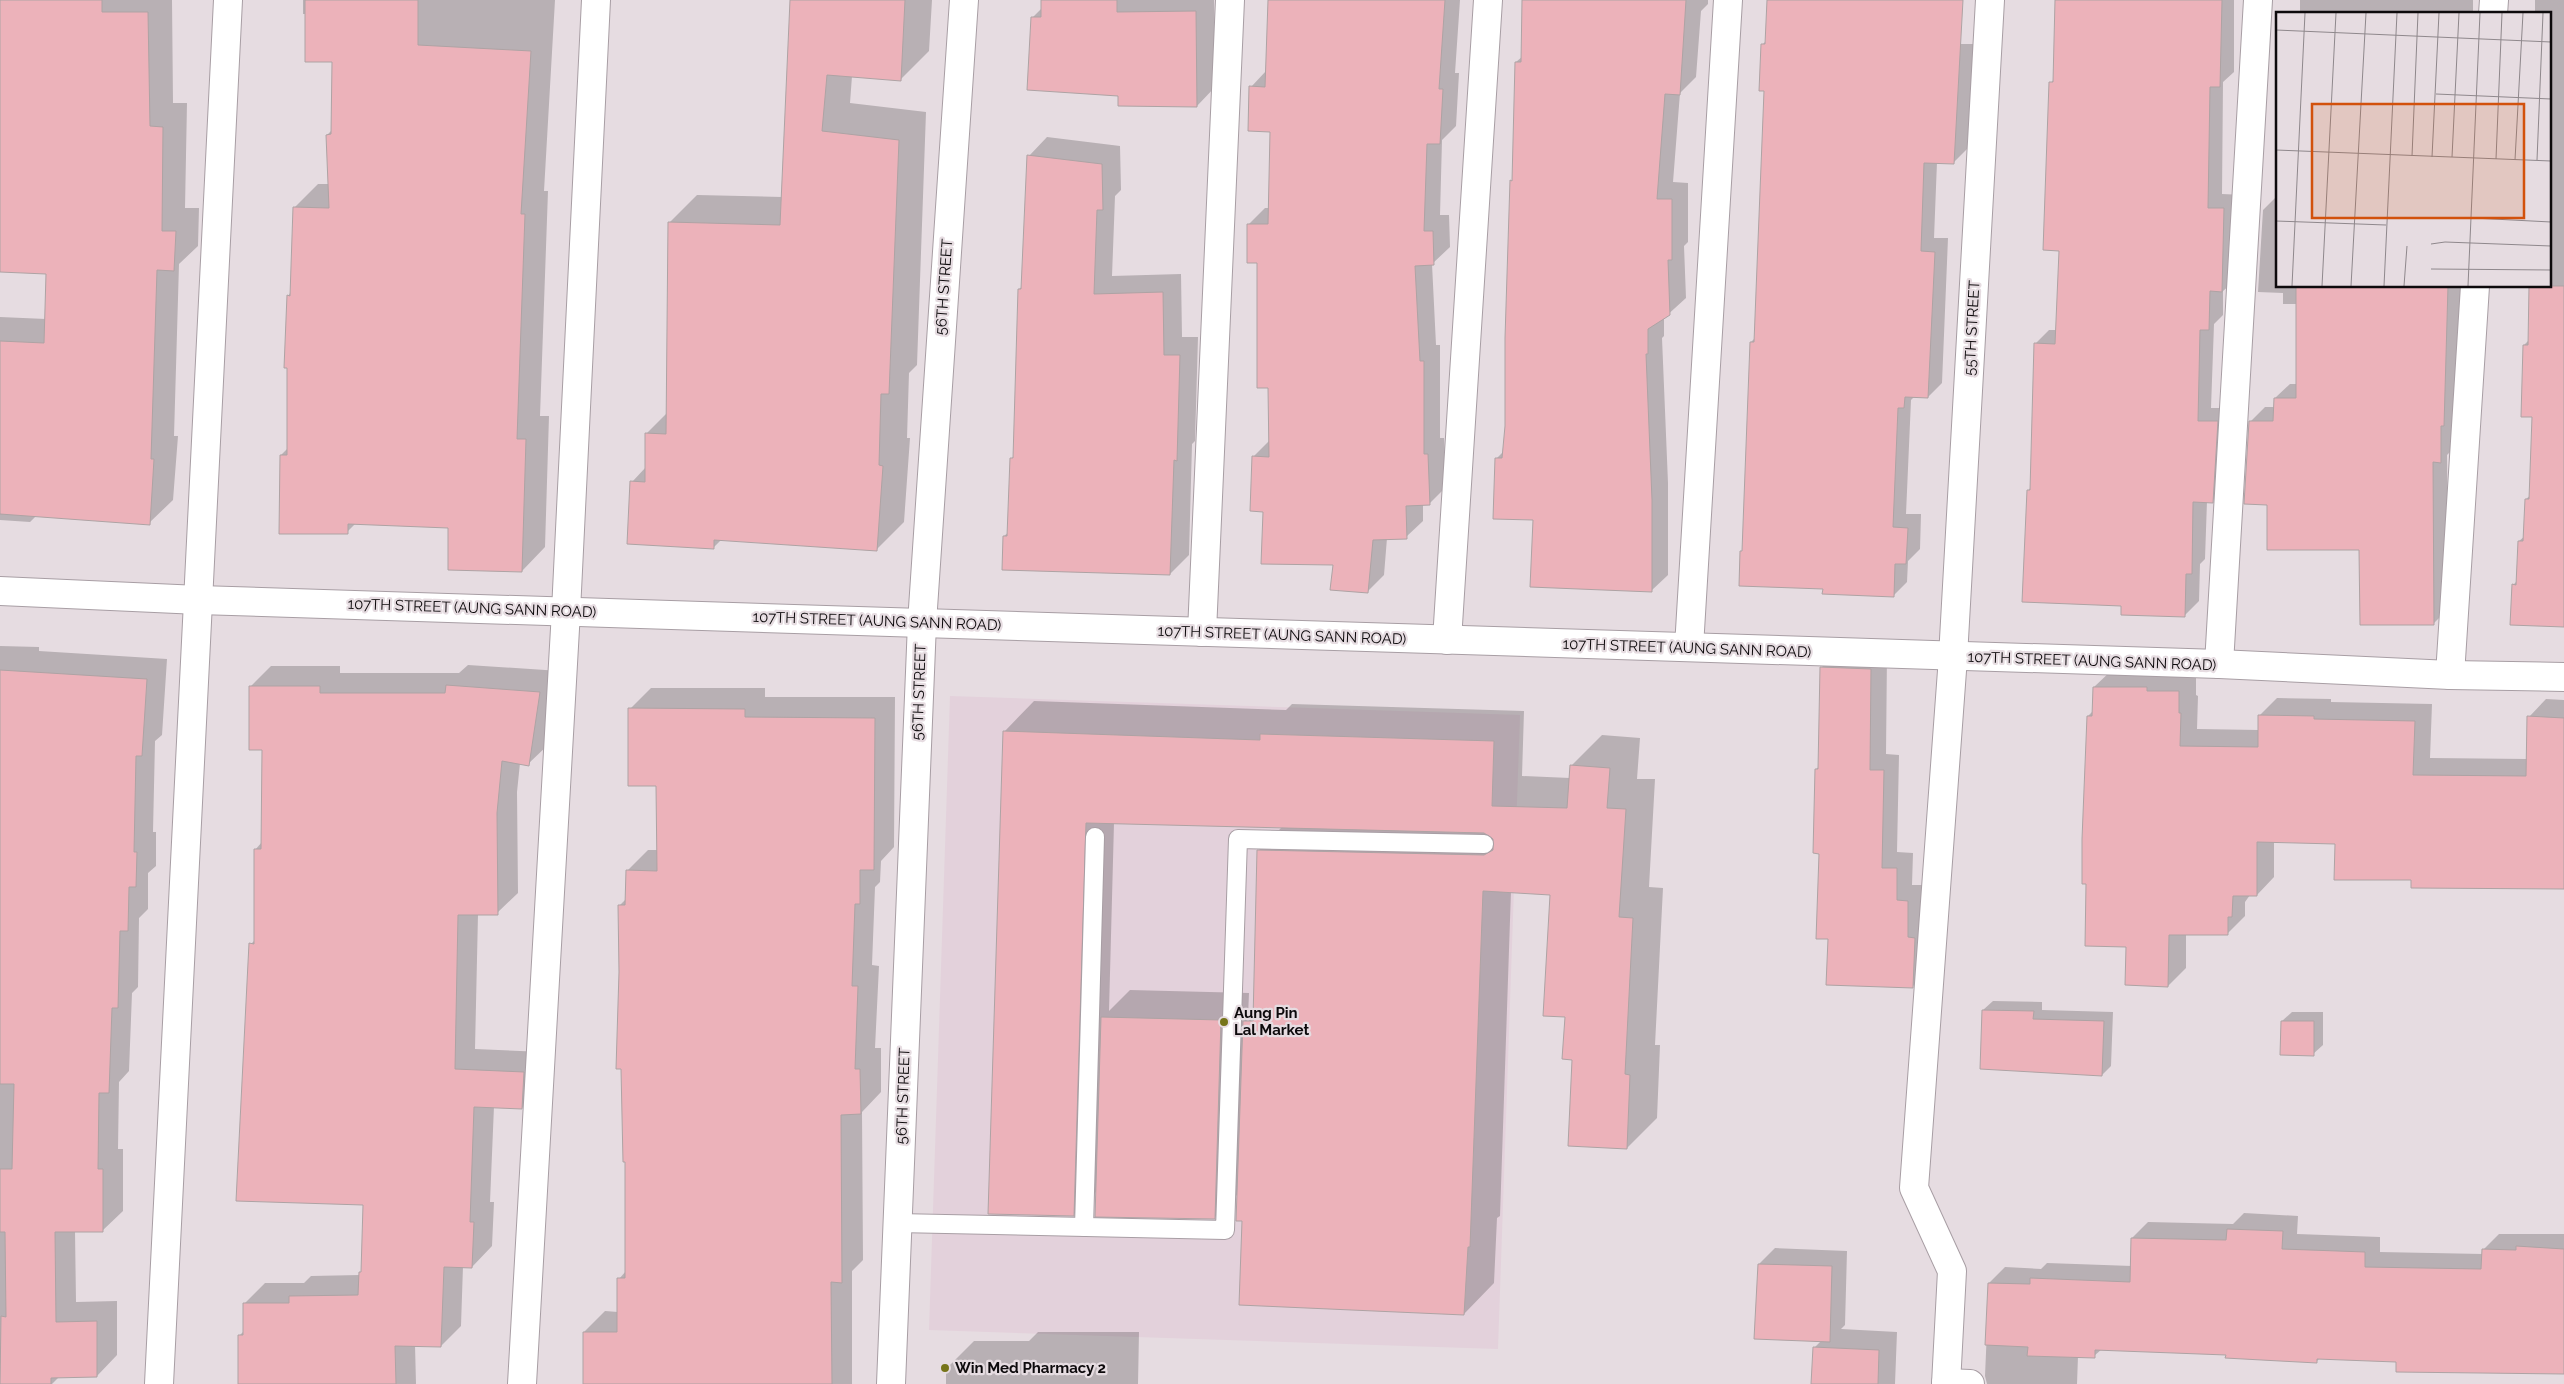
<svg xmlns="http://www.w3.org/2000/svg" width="2564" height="1384" font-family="Raleway,sans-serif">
	<rect width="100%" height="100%" fill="#e6dce1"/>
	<polygon fill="#e3d1db" points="950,696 1520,715 1498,1349 929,1330"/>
	<g fill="#0003" fill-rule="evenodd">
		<polygon points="0,0 172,0 173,103 187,103 185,208 199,208 198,246 179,264 174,436 178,436 173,500 149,523 37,515 30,522 0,520 0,317 46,319 47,273 0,270"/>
		<polygon points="303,0 555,0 544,191 548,191 540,416 549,416 545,547 522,571 449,526 356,523 347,532 281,455 288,448 288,296 291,292 295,207 318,184 329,184 327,135 332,130 333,60 306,14 303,14"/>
		<polygon points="791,0 932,0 929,51 901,79 852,76 850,103 926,112 917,365 909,373 907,438 910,438 904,522 876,550 722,539 713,548 632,482 646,467 646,434 668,412 669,223 697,195 782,197"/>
		<polygon points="1042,0 1214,0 1216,86 1197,106 1119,95 1033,17 1042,8"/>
		<polygon points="1269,0 1460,0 1455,73 1459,73 1456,126 1442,140 1440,215 1449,215 1450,247 1432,264 1436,345 1440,345 1440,438 1444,438 1446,487 1429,504 1423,504 1423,521 1406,537 1387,538 1384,575 1367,592 1264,511 1253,457 1270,440 1269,386 1258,262 1249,224 1265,208 1269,208 1272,130 1251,87 1266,71"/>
		<polygon points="1524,0 1708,0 1708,4 1701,11 1696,77 1680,93 1673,182 1688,183 1688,242 1684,246 1686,298 1664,318 1664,336 1662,338 1668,483 1668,575 1651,591 1534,519 1496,459 1504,451 1506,426 1511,181 1514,178 1516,62 1523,56"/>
		<polygon points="1768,0 1959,0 1958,44 1974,44 1967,149 1953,163 1937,162 1934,238 1948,238 1942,383 1928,397 1915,396 1911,400 1906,514 1921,514 1920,549 1908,561 1907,582 1893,596 1824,588 1741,552 1743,550 1751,342 1755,338 1765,90 1762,45 1766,41"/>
		<polygon points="2056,0 2234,0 2234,72 2223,82 2222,194 2244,195 2239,277 2223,291 2223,315 2214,324 2211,408 2231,408 2226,487 2212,501 2207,501 2205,559 2200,564 2199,601 2184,616 2123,605 2028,491 2031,487 2035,344 2049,330 2057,330 2061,249 2051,83 2054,79"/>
		<rect x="2300" y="0" width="173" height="14"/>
		<polygon points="2535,0 2564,0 2564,626 2513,585 2518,580 2519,541 2525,536 2526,499 2531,495 2533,416 2524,345 2529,340 2550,286 2550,14 2535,14"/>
		<polygon points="1047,137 1120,146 1121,190 1115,196 1112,276 1181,274 1182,337 1198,337 1195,441 1192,444 1189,555 1170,574 1004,536 1009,532 1011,459 1014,456 1019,289 1023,286 1029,156"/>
		<polygon points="2278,195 2278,286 2463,286 2455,447 2447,455 2448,609 2433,624 2360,549 2269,504 2250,422 2265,407 2275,407 2275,398 2290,384 2297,384 2297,304 2283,304 2283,293 2258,292 2263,210"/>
		<polygon points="0,646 39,647 39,651 167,659 162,735 155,741 153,832 156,832 156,866 148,873 148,909 139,918 138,987 132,993 129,1071 119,1082 118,1149 123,1149 123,1211 102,1231 75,1231 76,1302 117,1301 117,1355 97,1376 60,1376 52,1384 0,1384"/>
		<polygon points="1837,652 1887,653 1886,754 1899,755 1897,852 1913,853 1912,885 1924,885 1928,971 1912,987 1829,938 1821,852 1816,769 1820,766 1821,668"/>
		<polygon points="468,665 560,671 549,744 528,764 520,763 517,792 518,893 497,913 478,914 475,1049 544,1052 542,1087 522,1108 494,1106 490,1202 494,1202 492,1246 472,1267 463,1266 461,1326 441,1346 415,1345 416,1384 239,1384 240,1335 244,1331 244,1304 265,1283 304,1283 311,1276 360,1275 363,1270 365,1203 251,944 255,940 255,850 262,842 263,748 250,687 271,666 340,666 340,673 459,673"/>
		<polygon points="2112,670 2196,674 2196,695 2198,696 2197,729 2259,730 2260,715 2277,698 2331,699 2331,702 2432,704 2430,758 2528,759 2529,717 2546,699 2564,700 2564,887 2413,879 2336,843 2274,841 2274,877 2257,895 2250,895 2245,902 2245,916 2228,933 2186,933 2186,968 2168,986 2127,945 2088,716 2093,711 2094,687"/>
		<polygon points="651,688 765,688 765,697 895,697 894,847 881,861 880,882 875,887 872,965 879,966 875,1048 881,1048 881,1092 862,1112 863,1260 852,1271 852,1384 584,1384 584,1332 605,1311 618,1312 619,1279 626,1271 626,1160 619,906 626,899 627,871 648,850 658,850 657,785 630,709"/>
		<path d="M1034,701L1286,710L1292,704L1524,711L1522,776L1570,778L1571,766L1602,735L1640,738L1637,779H1655L1649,887L1663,888L1655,1045H1660L1657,1118L1627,1148L1573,1059L1552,894L1511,891L1500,1216L1497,1218L1494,1283L1464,1314L1244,1220L1238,1194L1214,1218L1097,1191L1073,1215L1004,732ZM1114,823L1282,827L1258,851L1254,1011L1248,1017L1249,993L1130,990L1109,1011Z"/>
		<polygon points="1993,1001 2042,1002 2042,1010 2113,1012 2111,1066 2102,1075 1983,1010"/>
		<polygon points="2292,1012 2323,1012 2323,1045 2313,1054 2282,1021"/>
		<polygon points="2244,1213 2298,1216 2297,1234 2380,1237 2380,1252 2483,1254 2483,1250 2499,1234 2564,1234 2564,1371 2398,1361 2320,1358 2316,1362 2227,1354 2102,1349 2094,1356 2078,1356 2077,1384 1987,1384 1985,1376 1989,1283 2005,1267 2041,1269 2047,1263 2132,1266 2132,1238 2148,1222 2233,1224"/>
		<polygon points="1775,1248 1847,1251 1845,1325 1841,1329 1897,1332 1895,1384 1813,1384 1814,1348 1821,1341 1759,1264"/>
		<polygon points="1038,1332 1139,1332 1138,1384 946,1384 946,1369 974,1341 1029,1341"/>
	</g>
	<g fill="#ecb2ba" stroke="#aea3a4">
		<polygon points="0,0 102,0 102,12 148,12 150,126 163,127 162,231 176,231 174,271 157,270 151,459 154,459 150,525 0,514 0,341 44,343 46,274 0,272"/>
		<polygon points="305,0 418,0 418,45 531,51 521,214 525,214 517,439 526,439 522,572 448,570 448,528 348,524 348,534 279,534 280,455 287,455 287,368 284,368 287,295 290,296 293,207 329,208 326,135 331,134 332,62 305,62"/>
		<polygon points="790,0 905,0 901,81 827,75 822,131 899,140 889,394 881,394 879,465 883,466 877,551 714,540 714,549 627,544 630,481 645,482 645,433 666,434 668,222 780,225"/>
		<polygon points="1041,0 1117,0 1117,12 1196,11 1197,107 1118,106 1118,96 1027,90 1031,17 1041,17"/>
		<polygon points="1268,0 1445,0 1439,89 1443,89 1440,144 1427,144 1424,231 1433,231 1434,265 1415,266 1420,361 1424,361 1424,454 1428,454 1430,505 1406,506 1407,539 1373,540 1368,593 1330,590 1333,565 1261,564 1263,512 1250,511 1252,456 1269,457 1268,388 1257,388 1257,263 1247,263 1247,224 1268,224 1270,132 1248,131 1249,86 1265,87"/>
		<polygon points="1522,0 1686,0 1680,95 1665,94 1657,199 1672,199 1672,260 1668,260 1670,315 1648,329 1648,354 1646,354 1652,500 1652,592 1530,587 1533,520 1493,519 1495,458 1502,458 1505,426 1505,338 1510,180 1512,181 1515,62 1521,62"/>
		<polygon points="1767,0 1963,0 1954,164 1924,163 1921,251 1935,252 1928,398 1905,397 1904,408 1898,408 1893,527 1908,528 1906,564 1895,564 1894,597 1822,594 1823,589 1739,586 1740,551 1742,551 1750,342 1754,342 1764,91 1759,91 1761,44 1765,44"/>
		<polygon points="2055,0 2222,0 2220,87 2210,87 2208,208 2224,208 2222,292 2210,291 2209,330 2200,330 2198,421 2218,421 2213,503 2193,502 2192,574 2186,574 2185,617 2121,615 2121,606 2022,602 2027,490 2030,490 2034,343 2055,344 2059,251 2043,250 2049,82 2053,82"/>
		<polygon points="1027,155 1102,164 1103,210 1097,210 1094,294 1163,292 1164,355 1180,355 1177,461 1174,460 1170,575 1002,570 1003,536 1007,536 1010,458 1013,458 1018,289 1021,289"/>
		<polygon points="2296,286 2448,286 2444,426 2441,426 2441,463 2433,462 2434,625 2360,625 2359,550 2267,550 2267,505 2244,504 2249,421 2273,421 2274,398 2296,398"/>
		<polygon points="2529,286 2564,286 2564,627 2510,625 2512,584 2516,585 2518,541 2523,541 2525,499 2529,499 2532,417 2521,417 2523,345 2528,345"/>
		<polygon points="1820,667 1871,669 1870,770 1884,770 1882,868 1897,868 1897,900 1908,901 1908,937 1915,938 1913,988 1826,985 1828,939 1816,939 1819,854 1813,853 1815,769 1818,769"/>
		<polygon points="0,670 147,679 142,756 136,756 134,852 137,852 136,887 129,887 128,931 120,931 118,1008 112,1008 109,1093 99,1093 98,1169 103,1169 103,1232 55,1232 56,1322 97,1321 97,1377 51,1378 51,1384 0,1384 1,1316 6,1317 5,1232 0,1232 0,1169 12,1169 14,1084 0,1084"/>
		<polygon points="446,685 540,692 529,766 502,761 497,813 498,915 458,915 455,1069 524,1072 522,1109 474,1107 470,1222 474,1222 472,1268 444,1267 441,1347 395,1346 396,1384 238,1384 238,1335 243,1335 243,1303 289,1303 289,1296 358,1295 359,1272 361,1272 363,1205 236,1201 249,943 254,944 254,849 261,849 262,750 249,750 249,686 320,686 320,693 445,693"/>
		<polygon points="2093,687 2147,687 2147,691 2179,691 2179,713 2181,713 2180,746 2258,747 2258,715 2314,716 2314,719 2415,721 2413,775 2526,776 2527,716 2564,718 2564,889 2411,888 2411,880 2334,880 2335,844 2257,842 2257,896 2233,896 2232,917 2228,917 2228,935 2169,935 2168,987 2125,985 2126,947 2085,946 2086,884 2082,884 2082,839 2087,716 2092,716"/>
		<polygon points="628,708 745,709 745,717 875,718 874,870 860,870 860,904 855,904 852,986 858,986 855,1069 860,1069 861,1114 841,1115 842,1283 831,1282 832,1384 583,1384 583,1332 617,1332 617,1278 625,1278 625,1162 623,1162 621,1069 616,1069 619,972 618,905 625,905 626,870 657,871 656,786 628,786"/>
		<polygon points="1003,731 1260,740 1260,734 1494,741 1492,806 1567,808 1570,765 1610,768 1607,808 1626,809 1619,917 1633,918 1625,1074 1630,1075 1627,1149 1568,1146 1572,1060 1562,1059 1565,1017 1543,1016 1550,895 1483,891 1470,1247 1468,1247 1464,1315 1239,1305 1242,1221 1236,1221 1243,1021 1253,1021 1257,850 1484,855 1493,850 1493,839 1484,833 1086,823 1074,1216 988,1214"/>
		<polygon points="1982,1010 2034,1011 2033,1019 2104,1021 2102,1076 1980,1069"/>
		<polygon points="1101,1017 1221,1020 1215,1219 1095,1217"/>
		<polygon points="2281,1021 2314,1021 2314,1056 2280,1055"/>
		<polygon points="2227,1229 2283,1231 2282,1249 2365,1252 2365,1267 2481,1269 2482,1249 2516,1250 2516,1246 2564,1249 2564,1374 2396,1372 2396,1362 2317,1359 2317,1363 2280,1361 2225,1358 2226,1355 2095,1350 2095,1358 2027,1356 2028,1347 1985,1345 1988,1283 2030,1284 2030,1278 2130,1282 2131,1238 2226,1240"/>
		<polygon points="1758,1264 1832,1266 1830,1342 1754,1339"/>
		<polygon points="1813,1347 1879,1350 1878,1384 1811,1384"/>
	</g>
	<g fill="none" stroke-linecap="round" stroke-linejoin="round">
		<g stroke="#a89ea4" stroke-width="20">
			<g id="lane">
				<polyline points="897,1223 1225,1230 1238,839 1484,844"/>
				<polyline points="1084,1227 1095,837"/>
			</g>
		</g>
		<g stroke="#a89ea4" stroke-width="30">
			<g id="street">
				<polyline points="2493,14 2494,0"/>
				<polyline points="922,623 2219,664 2450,675 2564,677"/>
				<polyline points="1202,632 1230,0"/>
				<polyline points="1447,640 1488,0"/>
				<polyline points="1689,647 1728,0"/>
				<polyline points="2219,664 2258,0"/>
				<polyline points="2450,675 2475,286"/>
				<polyline points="1946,1383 1970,1384"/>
				<polyline points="159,1384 228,0"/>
				<polyline points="522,1384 566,611 596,0"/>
				<polyline points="1946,1384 1952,1271 1914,1188 1953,657 1990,0"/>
			</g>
		</g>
		<g stroke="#a89ea4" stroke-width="30">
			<g id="secondary">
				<polyline points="0,591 199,600 922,623"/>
				<polyline points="891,1384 922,623 964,0"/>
			</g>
		</g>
		<use href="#lane" stroke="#fff" stroke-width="18"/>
		<use href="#street" stroke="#fff" stroke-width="28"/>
		<use href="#secondary" stroke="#fff" stroke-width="28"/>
	</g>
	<g fill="#767419" stroke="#e6dce1" stroke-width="2">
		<circle cx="1224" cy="1022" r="5"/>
		<circle cx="945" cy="1368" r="5"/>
	</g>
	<g text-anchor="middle" stroke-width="4.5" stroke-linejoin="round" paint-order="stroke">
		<g font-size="15" fill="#0d0a0c" stroke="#e6dce1">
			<text transform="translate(944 287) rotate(-86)" y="5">56TH STREET</text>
			<text transform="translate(1972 328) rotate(-87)" y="5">55TH STREET</text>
			<text transform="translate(472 608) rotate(2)" y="5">107TH STREET (AUNG SANN ROAD)</text>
			<text transform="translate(877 621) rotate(2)" y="5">107TH STREET (AUNG SANN ROAD)</text>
			<text transform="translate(1282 635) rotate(2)" y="5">107TH STREET (AUNG SANN ROAD)</text>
			<text transform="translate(1687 648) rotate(2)" y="5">107TH STREET (AUNG SANN ROAD)</text>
			<text transform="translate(2092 661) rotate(2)" y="5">107TH STREET (AUNG SANN ROAD)</text>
			<text transform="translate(919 692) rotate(-88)" y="5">56TH STREET</text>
			<text transform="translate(903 1096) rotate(-88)" y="5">56TH STREET</text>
		</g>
		<g font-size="15" font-weight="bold" fill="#0d0a0c" stroke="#e6dce1" text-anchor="start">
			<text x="1234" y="1018">Aung Pin<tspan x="1234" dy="17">Lal Market</tspan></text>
			<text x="955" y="1373">Win Med Pharmacy 2</text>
		</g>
	</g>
	<g transform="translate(2276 12)">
		<rect width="275" height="275" fill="#e6dce1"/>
		<path fill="none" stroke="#8f888c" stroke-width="1" d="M0,18L275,30M160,82L275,87M0,138L275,149M136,144L142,1M156,145L163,1M176,145L183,1M220,147L226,1M239,148L247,1M261,148L267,1M197,206L275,210M0,209L110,213M155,232L169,230L275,234M155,257L275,258M16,274L29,1M46,274L60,1M75,274L90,1M108,274L121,1M128,274L131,234M192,274L204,1"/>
		<path fill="#d2510c" fill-opacity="0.15" stroke="#d2510c" stroke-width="2.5" d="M36,92H248V206H36Z"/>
		<rect width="275" height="275" fill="none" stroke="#0d0a0c" stroke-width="2.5"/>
	</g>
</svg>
